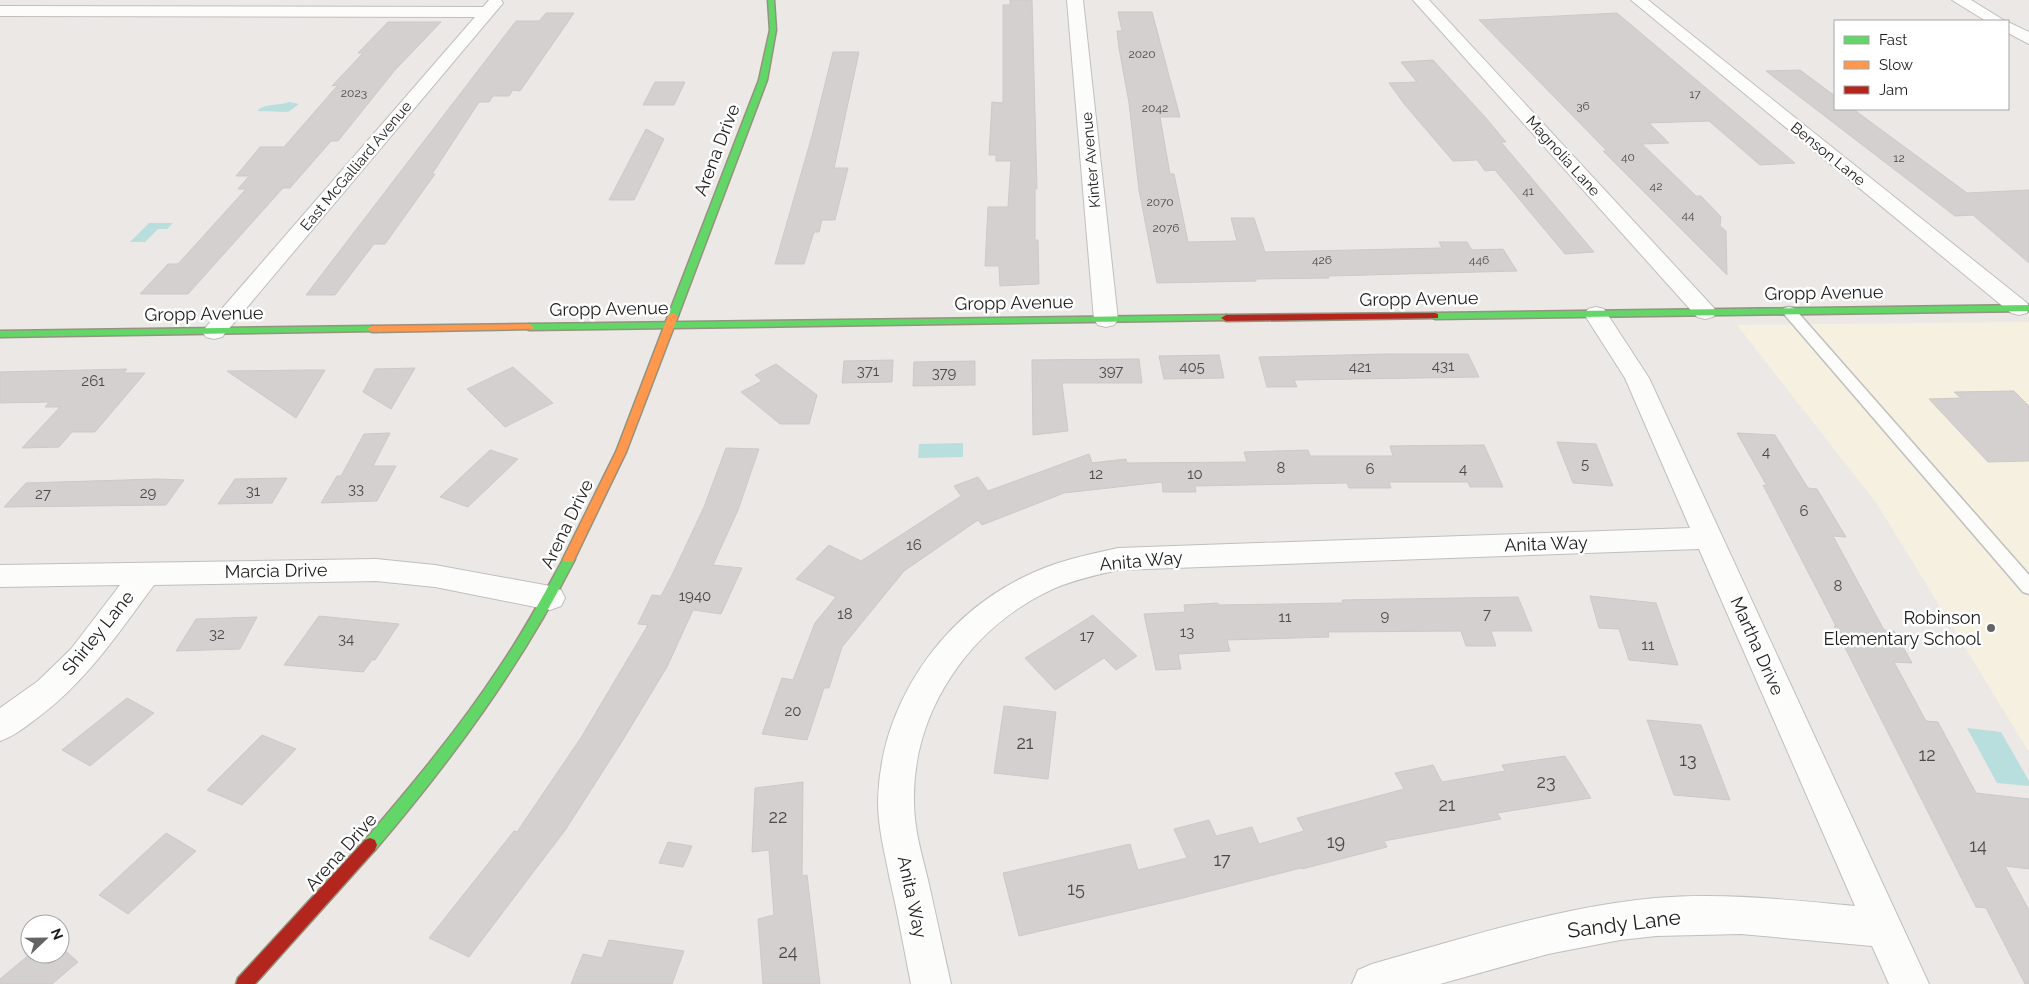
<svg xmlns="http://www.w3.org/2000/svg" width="2029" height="984" font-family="Raleway,sans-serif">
	<rect width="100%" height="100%" fill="#ebe8e6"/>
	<polygon fill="#f5f0e0" points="2029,322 2029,752 1877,504 1737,325"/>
	<g fill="#b9dede">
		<path d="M289,102L299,104L288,112L257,111C265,103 279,106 289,102Z"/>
		<polygon points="149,223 173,223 167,229 158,229 145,242 130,242"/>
		<polygon points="963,443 963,457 918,458 919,444"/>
		<polygon points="1967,728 2001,732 2029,781 2029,786 1997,783"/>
	</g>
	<g fill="#d4d0cf" stroke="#cec9c7">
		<polygon points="1010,0 1032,0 1037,189 1035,189 1035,240 1038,240 1039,284 1000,286 999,266 985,266 988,207 1008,207 1011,161 996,161 996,155 989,155 992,102 1003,103 1003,5 1010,5"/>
		<polygon points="1118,12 1152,12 1180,117 1160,117 1170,174 1174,174 1188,242 1237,241 1231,218 1254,218 1265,252 1442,248 1439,242 1467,242 1472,250 1503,249 1517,271 1328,276 1329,278 1256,279 1256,281 1157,283 1139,190 1129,103 1119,48 1117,31 1122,31"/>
		<polygon points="546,13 574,13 520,91 513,90 509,96 493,96 489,102 479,102 432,174 435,174 385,244 374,244 335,295 306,295 516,21 539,21"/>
		<polygon points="1617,13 1795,163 1760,165 1709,121 1649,123 1669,143 1642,144 1696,196 1701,196 1721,217 1720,226 1726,231 1727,275 1603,151 1607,151 1479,20"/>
		<polygon points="388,22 441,22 395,70 338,141 331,141 290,188 283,188 188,294 140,294 168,264 178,264 246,189 238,189 249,176 236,176 260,147 284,147 338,85 332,86 363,53 358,53"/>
		<polygon points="833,52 859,52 834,168 848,168 835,220 822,220 819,232 814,232 804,264 775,264 812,136"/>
		<polygon points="1433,60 1485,117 1506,142 1501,142 1594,252 1565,254 1495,170 1485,171 1477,160 1453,161 1405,105 1389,83 1417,82 1401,62"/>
		<polygon points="1800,70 1835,96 1835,109 1853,109 1967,193 2029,190 2029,263 1973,215 1955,216 1766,71"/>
		<polygon points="655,82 685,82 674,105 643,105"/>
		<polygon points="646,129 664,139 634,200 609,200"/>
		<polygon points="1385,354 1468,354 1479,377 1294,380 1297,387 1267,387 1259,357"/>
		<polygon points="1219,355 1224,378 1164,379 1159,356"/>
		<polygon points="1139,359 1142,383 1062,383 1068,431 1033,435 1032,360"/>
		<polygon points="893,360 892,382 842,383 844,361"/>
		<polygon points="975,361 975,385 913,386 914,362"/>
		<polygon points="776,364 817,395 809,424 780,424 741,392 762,381 755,375"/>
		<polygon points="513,367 553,403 505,427 467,389"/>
		<polygon points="415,368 391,409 363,392 375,369"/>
		<polygon points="127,369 124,373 145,373 95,432 72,432 59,447 22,448 60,407 45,407 49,402 0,403 0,372"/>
		<polygon points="325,370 296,418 227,371 307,370"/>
		<polygon points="2014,391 2029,406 2029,461 1988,462 1929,399 1961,398 1954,392"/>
		<polygon points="390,433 373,466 396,466 377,501 321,503 337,476 341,476 364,434"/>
		<polygon points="1737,433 1775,435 1808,488 1817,489 1846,537 1833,536 1884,630 1894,631 1912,663 1894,662 1926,721 1938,722 1976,793 2029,799 2029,869 2005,866 2029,910 2029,984 2025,984 1986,908 1976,907 1834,626 1836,626 1763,485 1767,486"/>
		<polygon points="1557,442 1596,444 1613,486 1573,483"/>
		<polygon points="1484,445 1503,487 1470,487 1468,482 1389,482 1391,488 1349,488 1347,483 1195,486 1196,492 1163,492 1162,482 1064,493 982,525 978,520 904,571 842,647 829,688 824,688 807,740 762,734 782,678 793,680 815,623 836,597 796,579 829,545 861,561 961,496 954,486 978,477 988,491 1089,454 1092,463 1126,459 1127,463 1247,462 1244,452 1308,450 1310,456 1393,456 1390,446"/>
		<polygon points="726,448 759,449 738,510 713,565 742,568 721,614 693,610 667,667 621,743 566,829 469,957 429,938 514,831 517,832 582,736 648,625 638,624 652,595 661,596 673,573 704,507"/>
		<polygon points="490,450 518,459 468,507 440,497"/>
		<polygon points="287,478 272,503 218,504 235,479"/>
		<polygon points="156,479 184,480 166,505 4,507 26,483"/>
		<polygon points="1590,596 1656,603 1678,665 1629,660 1619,629 1599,628"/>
		<polygon points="1518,597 1532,631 1491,631 1496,646 1466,646 1461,631 1328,632 1329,637 1227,640 1230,651 1178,654 1181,669 1156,670 1144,614 1185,612 1184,605 1218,603 1219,605 1343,603 1342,600"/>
		<polygon points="1093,615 1137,656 1116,670 1104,658 1055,690 1025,658"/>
		<polygon points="319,616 399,624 375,660 372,660 363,672 284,665"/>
		<polygon points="257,617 240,649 176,651 196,619"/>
		<polygon points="127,698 154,713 90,766 62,750"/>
		<polygon points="1004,706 1056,712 1048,779 994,773"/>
		<polygon points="1647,720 1701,725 1730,800 1674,795"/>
		<polygon points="262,735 296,749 242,805 207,790"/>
		<polygon points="1565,756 1591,798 1497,813 1501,819 1384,841 1387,847 1302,869 1301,868 1183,898 1019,936 1003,873 1130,844 1138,870 1187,858 1174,829 1209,820 1216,836 1252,827 1259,844 1304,831 1297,818 1404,789 1395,773 1433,765 1442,782 1505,771 1502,765"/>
		<polygon points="803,782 802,876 807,875 820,984 763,984 758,919 774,915 769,850 752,852 755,788"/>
		<polygon points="166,833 196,851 128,914 99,895"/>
		<polygon points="668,842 692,846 683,867 659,863"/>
		<polygon points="609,940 684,951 672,984 571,984 583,954 602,958"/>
		<polygon points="60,946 78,962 52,984 0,984 0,979 30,954 60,954"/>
	</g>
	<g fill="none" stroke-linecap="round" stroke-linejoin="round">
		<g stroke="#c1bfbe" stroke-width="3">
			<polygon id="lane" points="1789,307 1794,308 2029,575 2029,594 2023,592 1784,314 1782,311 1784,308"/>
		</g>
		<g stroke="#c1bfbe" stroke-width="2">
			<g id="street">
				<polygon points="489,0 501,0 503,3 222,337 214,339 206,337 202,332 206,327 475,17 0,16 0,6 483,7"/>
				<polygon points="1067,0 1083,0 1118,320 1114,325 1106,327 1098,325 1094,320"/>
				<polygon points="1413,0 1429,0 1713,307 1717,312 1713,317 1705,319 1697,317"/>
				<polygon points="1631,0 1648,0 2027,303 2029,306 2027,313 2019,315 2011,313"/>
				<polygon points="1952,0 1971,0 2005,21 1986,21"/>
				<polygon points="2008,22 2029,32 2029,44 2008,33"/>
				<path d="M1596,307L1604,309L1649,378L1929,984H1889L1872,946L1741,934L1656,936L1620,940L1548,954L1440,984H1352L1358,970L1372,964C1465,938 1558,907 1655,898C1722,892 1789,900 1855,906L1699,549L1118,570C1096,575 1073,580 1053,589C970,627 912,711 914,802C914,829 922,855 928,880C936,915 943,949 951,984H911C904,949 898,914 890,880C885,854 878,828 878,801C880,707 939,618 1024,577C1053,562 1086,555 1118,548L1690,528L1625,378L1584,314L1588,309Z"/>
				<path d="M376,559L435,565L550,586L561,590L565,598L561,606L550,610L435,587L376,581L154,585C117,635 86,682 36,719C24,728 14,736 0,741V708L38,681L71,649L120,585L0,587V565Z"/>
			</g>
		</g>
		<g stroke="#95927e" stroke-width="3">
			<g id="fast">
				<polygon points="768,0 774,0 776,30 767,80 678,316 676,318 670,318 668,316 759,80 770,30"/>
				<polygon points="2029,305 2029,311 1435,319 1430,316 1435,313"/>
				<polygon points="1226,315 1229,316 1229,320 529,330 524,327 529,324"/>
				<polygon points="372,326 375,327 375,331 0,337 0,331"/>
				<path d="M569,555L573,556L575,559C520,667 454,757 375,850L370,852L365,850L363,845L365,840C412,785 459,729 499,668C524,632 544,594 565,556Z"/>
			</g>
		</g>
		<g stroke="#95927e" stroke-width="3">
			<g id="slow">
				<polygon points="673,313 678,316 626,452 573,562 565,562 563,559 616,452 668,316"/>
				<polygon points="529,324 534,327 532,329 372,332 367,329 372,326"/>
			</g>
		</g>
		<g stroke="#95927e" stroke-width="3">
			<g id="jam">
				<polygon points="1435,313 1438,314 1438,318 1226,321 1221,318 1226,315"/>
				<polygon points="370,838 375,840 377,845 375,850 255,984 236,984 238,978 365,840"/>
			</g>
		</g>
		<use href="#lane" fill="#fcfcfb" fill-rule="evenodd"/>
		<use href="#street" fill="#fcfcfb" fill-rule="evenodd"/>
		<use href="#fast" fill="#63d668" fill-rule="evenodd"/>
		<use href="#slow" fill="#ff974d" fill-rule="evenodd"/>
		<use href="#jam" fill="#b3261e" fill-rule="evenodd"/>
	</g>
	<circle fill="#656463" stroke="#fff" stroke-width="2" cx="1991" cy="628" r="5"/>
	<g text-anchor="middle" stroke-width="5" stroke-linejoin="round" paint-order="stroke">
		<g font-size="12" fill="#4b4a4a">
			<text x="1142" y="58">2020</text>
			<text x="354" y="97">2023</text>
			<text x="1695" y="98">17</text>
			<text x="1583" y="110">36</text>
			<text x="1155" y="112">2042</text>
			<text x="1628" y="161">40</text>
			<text x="1899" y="162">12</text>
			<text x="1656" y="190">42</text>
			<text x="1528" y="195">41</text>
			<text x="1160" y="206">2070</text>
			<text x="1688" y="219">44</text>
			<text x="1166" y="232">2076</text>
			<text x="1322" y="264">426</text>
			<text x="1479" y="264">446</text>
		</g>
		<g font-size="15" fill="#1d1d1d" stroke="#fff">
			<text transform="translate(1828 154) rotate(39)" y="5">Benson Lane</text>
			<text transform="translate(1563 156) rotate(48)" y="5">Magnolia Lane</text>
			<text transform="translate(1091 160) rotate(-95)" y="5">Kinter Avenue</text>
			<text transform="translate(356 166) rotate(-50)" y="5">East McGalliard Avenue</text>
		</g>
		<g font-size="15" fill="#4b4a4a">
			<text x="1443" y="371">431</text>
			<text x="1192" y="372">405</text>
			<text x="1360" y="372">421</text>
			<text x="868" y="376">371</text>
			<text x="1111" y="376">397</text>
			<text x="944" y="378">379</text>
			<text x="93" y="386">261</text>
			<text x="1766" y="457">4</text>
			<text x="1585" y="469">5</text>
			<text x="1281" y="473">8</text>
			<text x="1370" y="474">6</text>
			<text x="1463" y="474">4</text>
			<text x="1096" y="479">12</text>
			<text x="1195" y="479">10</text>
			<text x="356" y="494">33</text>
			<text x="253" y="496">31</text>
			<text x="148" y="498">29</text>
			<text x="43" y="499">27</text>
			<text x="1804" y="516">6</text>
			<text x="914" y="550">16</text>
			<text x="1838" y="591">8</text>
			<text x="695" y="601">1940</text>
			<text x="845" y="619">18</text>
			<text x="1487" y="619">7</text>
			<text x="1385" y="621">9</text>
			<text x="1285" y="622">11</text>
			<text x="1187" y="637">13</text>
			<text x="217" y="639">32</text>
			<text x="1087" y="641">17</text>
			<text x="346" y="644">34</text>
			<text x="1648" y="650">11</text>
			<text x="793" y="716">20</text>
		</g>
		<g font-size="18" fill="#1d1d1d" stroke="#fff">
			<text transform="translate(717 150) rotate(-69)" y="6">Arena Drive</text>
			<text transform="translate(1824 293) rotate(-1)" y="6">Gropp Avenue</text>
			<text transform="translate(1419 299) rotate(-1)" y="6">Gropp Avenue</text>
			<text transform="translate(1014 303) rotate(-1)" y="6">Gropp Avenue</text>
			<text transform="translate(609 309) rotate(-1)" y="6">Gropp Avenue</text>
			<text transform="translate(204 314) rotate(-1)" y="6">Gropp Avenue</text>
			<text transform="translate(567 524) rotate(-64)" y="6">Arena Drive</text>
			<text transform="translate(1546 544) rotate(-2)" y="6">Anita Way</text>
			<text transform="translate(1141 561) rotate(-5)" y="6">Anita Way</text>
			<text transform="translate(276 571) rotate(-1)" y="6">Marcia Drive</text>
			<text transform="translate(98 633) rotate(-51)" y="6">Shirley Lane</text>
			<text transform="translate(1757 646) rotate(66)" y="6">Martha Drive</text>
			<text transform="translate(341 852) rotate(-48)" y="6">Arena Drive</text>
			<text transform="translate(912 897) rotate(78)" y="6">Anita Way</text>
		</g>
		<g font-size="18" fill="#1d1d1d" stroke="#fff" text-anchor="end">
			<text x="1981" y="624">Robinson<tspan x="1981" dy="21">Elementary School</tspan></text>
		</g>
		<g font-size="18" fill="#4b4a4a">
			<text x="1025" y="749">21</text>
			<text x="1927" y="761">12</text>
			<text x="1688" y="766">13</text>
			<text x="1546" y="788">23</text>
			<text x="1447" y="811">21</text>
			<text x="778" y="823">22</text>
			<text x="1336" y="848">19</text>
			<text x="1978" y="852">14</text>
			<text x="1222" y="866">17</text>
			<text x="1076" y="895">15</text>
			<text x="788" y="958">24</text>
		</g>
		<g font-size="21" fill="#1d1d1d" stroke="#fff">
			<text transform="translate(1624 924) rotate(-7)" y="7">Sandy Lane</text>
		</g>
	</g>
	<rect x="1834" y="20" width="175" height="90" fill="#ffffff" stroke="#a5a5a5"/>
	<rect x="1844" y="36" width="25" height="8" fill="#63d668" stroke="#a5a5a5"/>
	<text x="1879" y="45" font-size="15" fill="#1d1d1d">Fast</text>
	<rect x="1844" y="61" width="25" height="8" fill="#ff974d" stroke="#a5a5a5"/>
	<text x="1879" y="70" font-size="15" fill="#1d1d1d">Slow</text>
	<rect x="1844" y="86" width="25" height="8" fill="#b3261e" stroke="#a5a5a5"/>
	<text x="1879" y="95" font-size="15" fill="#1d1d1d">Jam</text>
	<g transform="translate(45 939) rotate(68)"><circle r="24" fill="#ffffff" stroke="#a5a5a5"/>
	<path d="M0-4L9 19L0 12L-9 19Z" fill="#656463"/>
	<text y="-8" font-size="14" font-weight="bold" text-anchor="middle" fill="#1d1d1d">N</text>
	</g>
</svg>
